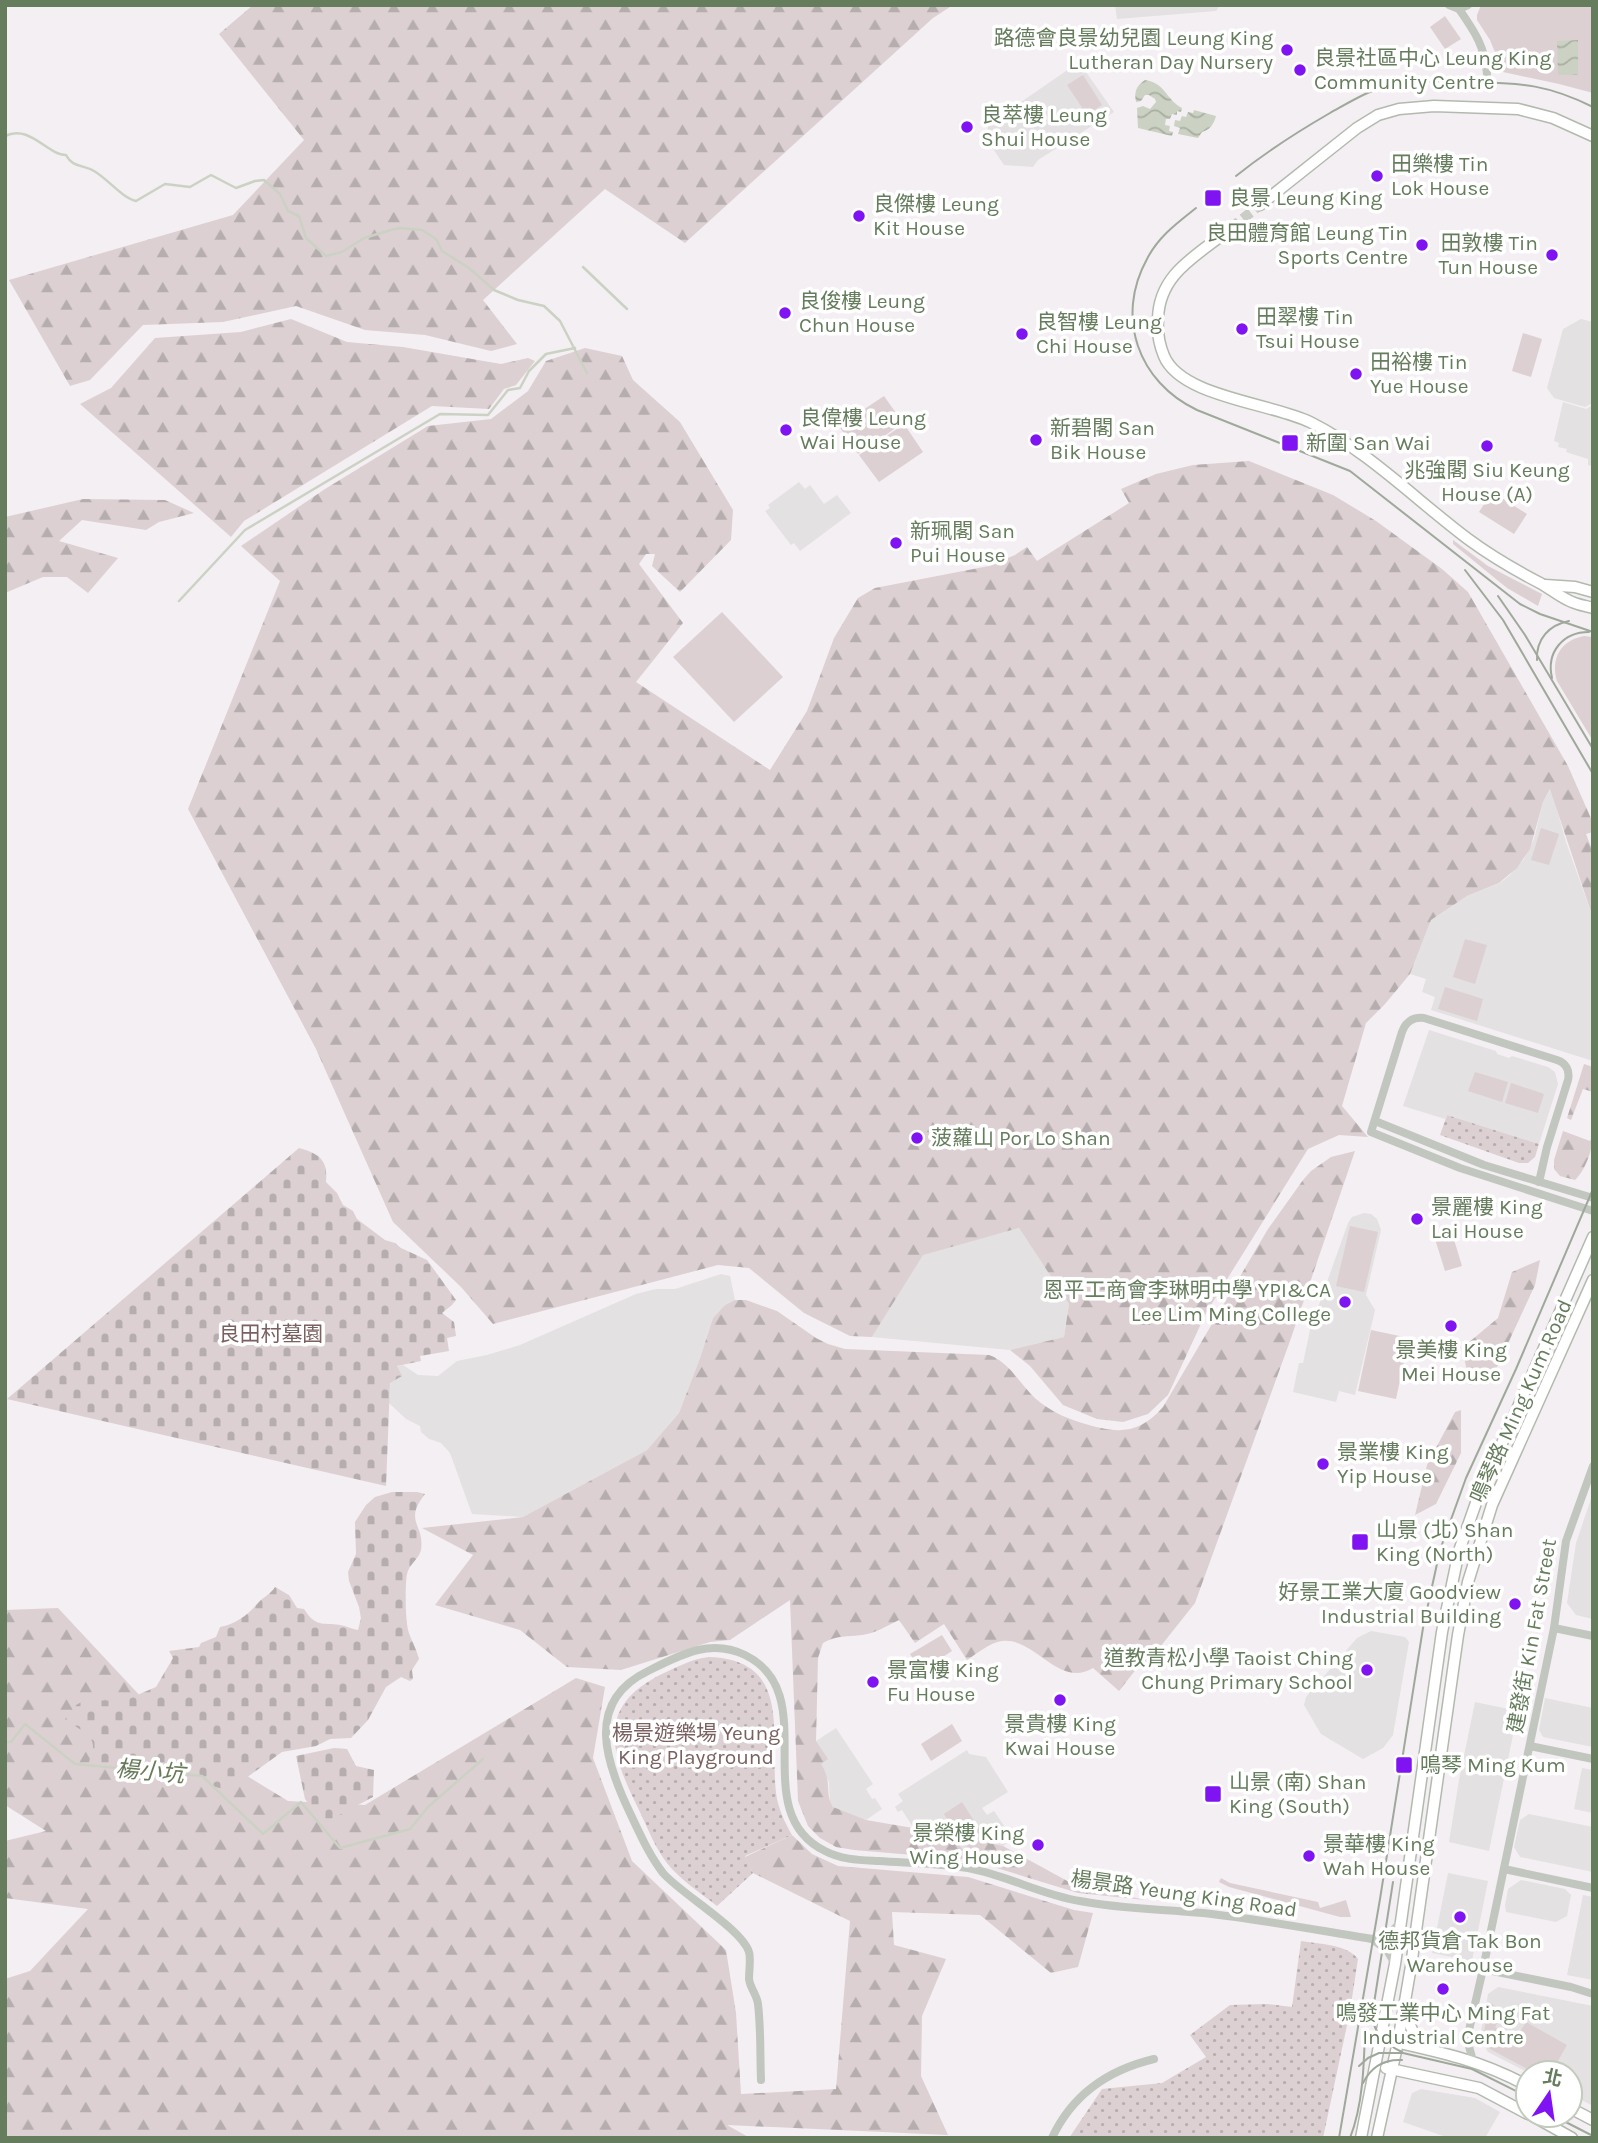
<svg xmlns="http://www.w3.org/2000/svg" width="1598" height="2143" font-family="Karla,'Noto Sans TC',sans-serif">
	<defs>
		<pattern id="forest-firs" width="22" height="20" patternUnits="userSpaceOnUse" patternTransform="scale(1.75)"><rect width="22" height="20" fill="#dcd0d2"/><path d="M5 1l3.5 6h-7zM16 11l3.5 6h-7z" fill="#b6aeae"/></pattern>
		<pattern id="cemetery-stones" width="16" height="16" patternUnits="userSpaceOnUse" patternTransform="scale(1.75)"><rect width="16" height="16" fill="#dcd0d2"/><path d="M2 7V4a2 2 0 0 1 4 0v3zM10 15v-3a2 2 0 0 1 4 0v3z" fill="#b6aeae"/></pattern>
		<pattern id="park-dots" width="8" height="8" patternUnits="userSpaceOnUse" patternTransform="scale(1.75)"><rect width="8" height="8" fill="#dcd0d2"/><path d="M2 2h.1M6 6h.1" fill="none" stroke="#b6aeae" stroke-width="1.8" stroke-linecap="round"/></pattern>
		<pattern id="water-waves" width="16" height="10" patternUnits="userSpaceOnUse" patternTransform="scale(1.75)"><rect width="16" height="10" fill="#cbd2c4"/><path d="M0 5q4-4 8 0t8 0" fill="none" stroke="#a9b0a2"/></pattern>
	</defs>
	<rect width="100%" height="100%" fill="#f4eff3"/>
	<g fill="#e3e1e1">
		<polygon points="1115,5 1220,5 1216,11 1117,19"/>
		<polygon points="1079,62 1114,112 1038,160 1033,167 1004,165 985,137 989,124"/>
		<polygon points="1581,319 1593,322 1593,403 1585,407 1554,398 1547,388 1563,329"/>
		<polygon points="1563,402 1586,409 1593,405 1593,466 1588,465 1588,459 1566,452 1567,449 1558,447 1559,443 1554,441"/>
		<polygon points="799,482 805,489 810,485 824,504 837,495 851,513 800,551 794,543 791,545 765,511 770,508 768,505"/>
		<polygon points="1551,788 1566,842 1593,918 1593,1061 1431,1010 1435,997 1422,992 1426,979 1410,974 1431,920 1467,896 1500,883 1509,876 1524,859 1534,839 1543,802"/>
		<polygon points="1429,1030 1496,1051 1497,1054 1509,1058 1512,1056 1548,1067 1555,1072 1558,1084 1539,1144 1447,1115 1445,1119 1403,1106"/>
		<polygon points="1364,1213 1371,1214 1377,1219 1381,1230 1366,1295 1375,1310 1355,1395 1339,1391 1336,1402 1293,1392 1299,1363 1303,1363 1310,1330 1348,1223 1352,1217"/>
		<polygon points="1019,1228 1069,1304 1064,1337 1010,1350 872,1337 923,1254"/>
		<polygon points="721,1274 730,1276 735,1300 725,1305 713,1318 700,1358 679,1413 647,1450 523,1517 472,1514 450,1453 441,1443 429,1439 421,1432 420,1426 406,1419 389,1403 391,1368 403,1365 418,1375 438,1376 457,1361 487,1355 520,1345 636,1294 656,1289 675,1289"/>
		<polygon points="1593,1493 1593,1619 1576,1615 1567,1603 1576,1543"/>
		<polygon points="1371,1631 1405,1637 1409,1642 1393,1735 1383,1748 1363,1759 1321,1734 1304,1705 1306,1697 1357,1638"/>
		<polygon points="1545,1698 1593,1708 1593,1747 1543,1737 1539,1730"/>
		<polygon points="1475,1702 1518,1711 1489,1851 1449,1842 1459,1780"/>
		<polygon points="836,1728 873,1784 866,1789 872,1799 875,1798 882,1809 866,1820 837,1810 830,1804 829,1782 820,1764 816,1741"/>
		<polygon points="967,1750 969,1754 986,1757 1008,1792 982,1808 987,1815 994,1811 1013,1839 1003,1846 976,1840 962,1849 953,1835 913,1827 902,1810 898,1812 895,1807 903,1801 898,1794"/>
		<polygon points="1582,1768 1593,1770 1593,1813 1574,1809"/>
		<polygon points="1529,1814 1593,1827 1593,1872 1520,1857 1514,1847 1520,1820"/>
		<polygon points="1448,1873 1488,1881 1472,1961 1432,1953"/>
		<polygon points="1521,1880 1565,1889 1571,1895 1567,1916 1556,1922 1506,1912 1505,1905 1508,1889"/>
		<polygon points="1583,1895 1593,1897 1593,1980 1567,1975"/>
		<polygon points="1498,1987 1593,2006 1593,2106 1570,2094 1570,2073 1529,2073 1488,2052 1480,2037 1488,1994"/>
		<polygon points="1421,2089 1475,2098 1500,2112 1485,2138 1449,2138 1403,2122 1412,2093"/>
	</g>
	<g fill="#dcd0d2">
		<polygon points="1481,5 1593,5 1593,93 1559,84 1503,72 1490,40 1477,20 1477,15"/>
		<polygon points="1445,16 1461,39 1445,49 1430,27"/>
		<polygon points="1083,75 1102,105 1087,115 1067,85"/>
		<polygon points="1523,333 1542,339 1531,377 1512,371"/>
		<polygon points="884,396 903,423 858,454 839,426"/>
		<polygon points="904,424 923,452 879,482 859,455"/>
		<polygon points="1492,492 1527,514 1514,534 1479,512"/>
		<polygon points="1453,540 1488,566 1542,594 1538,606 1507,588 1453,544"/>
		<polygon points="722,612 783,677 734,722 673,657"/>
		<path d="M1584,636L1593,637V741L1557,681C1550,659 1561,640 1584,636Z"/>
		<polygon points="1541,828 1559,834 1549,865 1531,860"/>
		<polygon points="1465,939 1487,945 1475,984 1453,977"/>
		<polygon points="1445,987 1483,999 1477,1021 1438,1009"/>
		<polygon points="1475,1072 1508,1082 1502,1102 1468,1091"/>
		<polygon points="1511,1083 1544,1094 1538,1113 1505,1103"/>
		<polygon points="1350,1226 1378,1232 1364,1292 1336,1286"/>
		<polygon points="1452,1233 1462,1266 1445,1271 1435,1239"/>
		<polygon points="1371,1330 1409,1338 1396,1399 1358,1391"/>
		<polygon points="942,1635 952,1651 921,1671 910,1654"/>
		<polygon points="952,1724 962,1741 931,1761 921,1744"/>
		<polygon points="962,1802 981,1832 963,1844 944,1814"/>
		<polygon points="1221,1878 1230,1883 1318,1902 1320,1908 1346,1900 1351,1917 1340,1917 1229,1887 1219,1882"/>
		<polygon points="1490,2003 1504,2011 1495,2027 1516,2038 1526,2022 1567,2045 1551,2073 1535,2073 1490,2049 1483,2036"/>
	</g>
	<g fill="url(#forest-firs)">
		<polygon points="253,5 953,5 933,18 685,243 605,189 483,300 517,344 491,351 425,335 365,330 296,306 223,322 143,325 90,380 70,386 9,280 233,215 304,140 219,34"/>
		<polygon points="291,319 347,342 403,347 501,364 528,358 535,361 516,385 504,389 489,409 432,406 244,521 231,537 80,404 111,388 155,338 241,332"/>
		<polygon points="585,348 622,356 633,380 680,422 733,510 731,540 680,592 652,566 655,554 646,554 639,564 683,623 636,682 770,770 807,711 834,638 858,598 875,588 989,566 1015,555 1027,547 1037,561 1129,503 1121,489 1156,474 1193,465 1249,461 1333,495 1376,521 1442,569 1468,592 1568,766 1593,823 1593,832 1586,834 1593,852 1593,918 1550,789 1543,802 1530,849 1517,868 1499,883 1467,896 1431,920 1410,974 1385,1004 1366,1023 1342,1106 1368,1137 1339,1135 1308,1149 1206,1313 1168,1395 1148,1414 1123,1422 1097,1419 1063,1405 1030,1366 1010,1350 1064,1337 1069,1304 1019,1228 923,1255 872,1337 850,1336 804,1313 749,1268 718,1265 493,1324 461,1287 393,1222 316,1049 188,809 280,581 241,546 325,489 428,426 491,419 528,391 546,361"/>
		<polygon points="83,499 165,500 194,513 159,522 146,530 82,520 59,541 118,558 88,593 67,577 43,577 5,593 5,517"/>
		<polygon points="1584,1064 1593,1067 1593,1092 1583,1089 1571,1120 1567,1118"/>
		<path d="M1563,1131L1590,1141L1593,1135C1593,1149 1585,1171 1575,1180L1560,1176L1554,1169V1160Z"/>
		<path d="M1355,1151L1290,1341L1195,1603L1145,1666L1141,1663L1119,1691L1093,1668C1059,1689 1035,1637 1002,1641C989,1643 978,1653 967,1660L944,1624L915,1643L899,1620C887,1626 876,1633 862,1635C848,1637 836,1635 823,1643L818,1658L816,1741L828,1759L821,1764C833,1782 824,1794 833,1807L866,1820L954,1835L962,1849L976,1840L1003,1846L1071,1883L1145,1900L1078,1893L971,1860L854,1850L836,1847L820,1838L808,1826L798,1801L790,1600L730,1640L710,1642L621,1670L567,1667L520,1630L435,1605L473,1555L422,1528L523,1517L647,1450L679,1413L700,1358L713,1318L725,1305L735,1300H746L777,1311L816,1338L828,1344L845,1349L989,1355C1010,1362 1020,1385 1036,1399C1049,1410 1063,1417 1079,1422C1114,1433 1137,1437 1163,1407L1268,1229L1303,1180L1311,1171L1331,1157Z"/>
		<polygon points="1540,1260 1535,1285 1492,1378 1470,1385 1462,1348 1498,1318 1512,1272"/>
		<polygon points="1461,1410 1461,1453 1436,1504 1415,1515 1427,1465 1455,1412"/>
		<polygon points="58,1608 172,1730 288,1801 365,1805 576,1678 605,1687 593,1758 632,1861 726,1950 736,2013 741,2094 836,2089 850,1921 753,1873 745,1857 792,1835 812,1854 838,1866 968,1877 1074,1910 1093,1913 1078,1967 1051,1973 980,1915 892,1912 894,1945 946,1959 922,2016 921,2076 948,2135 727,2125 750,2138 5,2138 5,1979 30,1971 88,1909 5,1898 5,1841 46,1831 5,1805 5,1610"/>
	</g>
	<g fill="url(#cemetery-stones)">
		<path d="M299,1148C320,1154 328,1160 326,1182L337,1193L343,1205L353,1211L357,1219L385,1240L395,1243L401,1248L427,1260L456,1300L452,1305L442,1313L454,1322L456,1336L447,1338L449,1351L420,1356L421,1361L397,1366L402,1376L390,1383L386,1486L7,1399Z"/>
		<path d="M392,1492H417L425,1494C403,1522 425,1524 421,1550C419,1559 409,1564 407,1574C405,1584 405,1623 409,1633C412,1642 417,1650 419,1659L412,1670L413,1679L410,1681L401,1677L386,1687L368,1720L351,1738L330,1739L316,1746L282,1752L231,1789H223L177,1776L168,1779L159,1778L137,1767L89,1764C89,1758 93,1753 93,1747C94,1733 73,1727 65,1719L75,1709L76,1705L85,1700L123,1701L156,1687L173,1658L169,1651L199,1647L201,1643L216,1637L220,1627C236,1624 248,1615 258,1603C263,1597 270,1595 275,1587L289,1595L297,1608L304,1609C316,1628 322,1622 340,1625C346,1626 352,1629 358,1630L361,1618L359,1607L349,1581L348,1572L356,1554L355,1522L366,1505L375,1497Z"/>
		<polygon points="334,1748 347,1749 356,1766 374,1770 373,1797 324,1823 305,1799 296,1756"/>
	</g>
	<g fill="url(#park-dots)">
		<polygon points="1447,1115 1539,1144 1535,1157 1528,1163 1519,1163 1440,1135"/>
		<path d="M709,1657C797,1660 767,1742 777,1799C780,1812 785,1823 792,1835L745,1856L753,1873L717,1906C702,1894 685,1883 672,1869C656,1852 648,1828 638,1808C610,1751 595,1706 664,1673C679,1666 692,1659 709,1657Z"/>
		<path d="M1301,1941C1318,1944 1347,1944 1358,1959L1350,2011L1323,2138H1069L1102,2089L1162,2083L1206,2057L1190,2035L1230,2005L1267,2004L1292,2007Z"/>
	</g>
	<g fill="url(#water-waves)">
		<polygon points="1578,40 1578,75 1558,75 1557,41"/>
		<path d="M1145,80C1166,83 1165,99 1182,108L1181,112L1177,111V115L1172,114L1170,119H1166L1165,125L1170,126L1169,131L1173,132L1172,136L1138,128L1137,108L1143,106L1150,109L1156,102L1155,99L1149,95H1145L1141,101L1136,102C1134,92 1136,86 1145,80Z"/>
		<path d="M1194,110L1216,116C1214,124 1210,130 1202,132L1198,138L1178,134L1180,128L1174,126L1175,120L1180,121L1182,116L1186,117L1188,112L1193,113Z"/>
	</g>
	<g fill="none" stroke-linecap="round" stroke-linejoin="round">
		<g stroke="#cbd2c4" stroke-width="2.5">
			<path d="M5,136C30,124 47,155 66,155C73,168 82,164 94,171C108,179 121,197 136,201L165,184L190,187L211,175L236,188L255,181L264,180L280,194L288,211L299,216L306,238L326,256L342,252L364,238L391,230L400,228L422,230L436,239L442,251L469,268L494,290L518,300L544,306L560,321L587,373"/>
			<polyline points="583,267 627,309"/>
			<polyline points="179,601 245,530 440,414 488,415 508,390 520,388 529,371 546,354 575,348"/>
			<polyline points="5,1742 11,1742 25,1724 75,1764 202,1776 263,1834 301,1802 340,1848 410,1829 428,1807 483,1759"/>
		</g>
		<polyline stroke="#c9cdc6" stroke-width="10" stroke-dasharray="10 5" stroke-linecap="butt" points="1231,228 1260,205"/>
		<g stroke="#b2baae" stroke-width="13">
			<g id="secondary">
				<polyline points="1260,205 1357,128 1378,115 1399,109 1434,106 1518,109 1553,118 1593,136"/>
				<path d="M1231,228C1199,255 1159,272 1158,319C1157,332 1159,344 1164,356C1181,397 1271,403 1310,422C1368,451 1416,500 1468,539C1491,556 1515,570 1540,583C1551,589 1561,598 1572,602C1579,605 1586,606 1593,608"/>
				<polyline points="1545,585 1575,587 1593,592"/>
				<polyline points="1404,2011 1413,2032 1427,2048"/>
				<path d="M1391,2041C1441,2052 1482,2061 1528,2086"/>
				<polyline points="1386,2068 1479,2088 1528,2114"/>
				<polyline points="1570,2108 1593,2120"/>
				<polyline points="1531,2115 1572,2138"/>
				<polyline points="1361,2138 1395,1964 1442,1632 1459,1551 1477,1500 1593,1237"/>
				<polyline points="1377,2138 1398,2042 1411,1966 1458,1635 1468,1582 1492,1505 1593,1280"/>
			</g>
		</g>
		<g stroke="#c1c7be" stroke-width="8">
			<polyline points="1449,5 1459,9 1468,5"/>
			<path d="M1459,9C1475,32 1485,47 1487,74"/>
			<polyline points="1375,1121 1484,1165 1593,1198"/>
			<path d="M1539,1182L1547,1147L1568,1080C1570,1070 1566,1063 1557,1060L1424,1018C1413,1017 1406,1021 1402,1032L1371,1132L1460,1168L1593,1211"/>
			<polyline points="1554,1628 1593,1636"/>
			<polyline points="1530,1746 1593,1759"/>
			<polyline points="1504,1869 1593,1888"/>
			<polyline points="1372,1939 1387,1950 1395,1964"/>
			<polyline points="1483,1969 1571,1987 1593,1994"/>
			<polyline points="1473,2061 1467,2039 1483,1969 1554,1628 1566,1541 1593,1466"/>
			<path d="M761,2080C760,2055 761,2029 758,2004C757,1995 750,1988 749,1979C749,1971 751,1959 749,1952C742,1929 680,1893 663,1873C649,1855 640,1834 630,1813C606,1763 584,1702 648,1671C680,1655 710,1638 745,1655C825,1694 744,1811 825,1851C842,1860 861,1860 879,1861C909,1863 939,1863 968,1868C1006,1875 1042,1895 1080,1901C1120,1909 1162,1909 1203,1913C1259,1919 1316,1930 1372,1939L1390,1933L1401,1922"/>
			<path d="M1052,2138C1072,2095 1108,2070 1154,2059"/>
		</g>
		<use href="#secondary" stroke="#fff" stroke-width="10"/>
		<g stroke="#9fa99b" stroke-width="2">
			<path d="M1236,176C1266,152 1297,132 1330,113C1350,102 1370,89 1393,85C1420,79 1447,82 1474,82C1522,83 1549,85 1593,107"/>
			<path d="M1196,208C1177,223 1158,237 1147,259C1115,317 1138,382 1197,410L1350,471L1520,604L1540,614L1593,632"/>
			<polyline points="1465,570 1503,620 1593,774"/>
			<polyline points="1498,596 1525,635 1593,749"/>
			<path d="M1537,660C1536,639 1549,625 1569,621"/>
			<path d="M1552,678C1546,652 1563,632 1589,632"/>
			<path d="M1393,1882L1372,2016C1375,2035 1385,2044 1402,2052"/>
			<polyline points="1359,2066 1368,2058 1379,2053 1403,2053 1472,2069 1528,2097"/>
			<path d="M1363,2083C1371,2067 1384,2059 1402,2060"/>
			<polyline points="1552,2115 1593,2136"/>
			<polyline points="1339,2138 1380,1899 1423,1628 1440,1550 1466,1478 1516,1369 1593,1189"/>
			<path d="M1350,2138C1363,2105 1364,2065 1365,2030"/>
		</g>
	</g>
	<g fill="#8013f1" stroke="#fff" stroke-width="2.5">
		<circle cx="1287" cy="50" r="7"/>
		<circle cx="1300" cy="70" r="7"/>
		<circle cx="967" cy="127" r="7"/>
		<circle cx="1377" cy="176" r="7"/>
		<rect x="1204" y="189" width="18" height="18" rx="3.5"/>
		<circle cx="859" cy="216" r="7"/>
		<circle cx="1422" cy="245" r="7"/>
		<circle cx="1552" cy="255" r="7"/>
		<circle cx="785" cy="313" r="7"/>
		<circle cx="1242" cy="329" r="7"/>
		<circle cx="1022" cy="334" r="7"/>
		<circle cx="1356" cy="374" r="7"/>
		<circle cx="786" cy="430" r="7"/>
		<circle cx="1036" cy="440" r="7"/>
		<rect x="1281" y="434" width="18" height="18" rx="3.5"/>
		<circle cx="1487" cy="446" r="7"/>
		<circle cx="896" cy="543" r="7"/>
		<circle cx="917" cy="1138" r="7"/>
		<circle cx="1417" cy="1219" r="7"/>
		<circle cx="1345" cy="1302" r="7"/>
		<circle cx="1451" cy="1326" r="7"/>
		<circle cx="1323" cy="1464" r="7"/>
		<rect x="1351" y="1533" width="18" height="18" rx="3.5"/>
		<circle cx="1515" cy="1604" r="7"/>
		<circle cx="1367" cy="1670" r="7"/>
		<circle cx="873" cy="1682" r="7"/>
		<circle cx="1060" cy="1700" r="7"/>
		<rect x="1395" y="1756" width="18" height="18" rx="3.5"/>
		<rect x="1204" y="1785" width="18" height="18" rx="3.5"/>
		<circle cx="1038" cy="1845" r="7"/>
		<circle cx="1309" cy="1856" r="7"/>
		<circle cx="1460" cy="1917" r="7"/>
		<circle cx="1443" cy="1989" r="7"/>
	</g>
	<g text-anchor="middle" stroke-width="7" stroke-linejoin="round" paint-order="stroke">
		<g font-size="21" fill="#667d5d" stroke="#fff" text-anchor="start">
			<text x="1273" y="45" text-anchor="end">路德會良景幼兒園 Leung King<tspan x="1273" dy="24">Lutheran Day Nursery</tspan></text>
			<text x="1314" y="65">良景社區中心 Leung King<tspan x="1314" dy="24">Community Centre</tspan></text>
			<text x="981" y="122">良萃樓 Leung<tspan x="981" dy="24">Shui House</tspan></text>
			<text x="1391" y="171">田樂樓 Tin<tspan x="1391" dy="24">Lok House</tspan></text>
			<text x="1229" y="205">良景 Leung King</text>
			<text x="873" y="211">良傑樓 Leung<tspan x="873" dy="24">Kit House</tspan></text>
			<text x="1408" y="240" text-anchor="end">良田體育館 Leung Tin<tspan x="1408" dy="24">Sports Centre</tspan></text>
			<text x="1538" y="250" text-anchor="end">田敦樓 Tin<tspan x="1538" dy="24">Tun House</tspan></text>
			<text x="799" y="308">良俊樓 Leung<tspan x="799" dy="24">Chun House</tspan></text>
			<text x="1256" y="324">田翠樓 Tin<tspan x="1256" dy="24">Tsui House</tspan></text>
			<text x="1036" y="329">良智樓 Leung<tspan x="1036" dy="24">Chi House</tspan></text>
			<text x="1370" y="369">田裕樓 Tin<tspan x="1370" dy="24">Yue House</tspan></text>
			<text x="800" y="425">良偉樓 Leung<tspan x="800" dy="24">Wai House</tspan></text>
			<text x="1050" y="435">新碧閣 San<tspan x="1050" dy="24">Bik House</tspan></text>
			<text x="1306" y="450">新圍 San Wai</text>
			<text x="1487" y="477" text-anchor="middle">兆強閣 Siu Keung<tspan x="1487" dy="24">House (A)</tspan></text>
			<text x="910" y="538">新珮閣 San<tspan x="910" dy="24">Pui House</tspan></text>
			<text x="931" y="1145">菠蘿山 Por Lo Shan</text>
			<text x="1431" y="1214">景麗樓 King<tspan x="1431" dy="24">Lai House</tspan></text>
			<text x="1331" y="1297" text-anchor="end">恩平工商會李琳明中學 YPI&amp;CA<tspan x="1331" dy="24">Lee Lim Ming College</tspan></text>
			<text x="1451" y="1357" text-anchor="middle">景美樓 King<tspan x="1451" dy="24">Mei House</tspan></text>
			<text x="1337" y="1459">景業樓 King<tspan x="1337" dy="24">Yip House</tspan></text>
			<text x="1376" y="1537">山景 (北) Shan<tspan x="1376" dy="24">King (North)</tspan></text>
			<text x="1501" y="1599" text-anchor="end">好景工業大廈 Goodview<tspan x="1501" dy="24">Industrial Building</tspan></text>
			<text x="1353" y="1665" text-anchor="end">道教青松小學 Taoist Ching<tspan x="1353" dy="24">Chung Primary School</tspan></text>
			<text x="887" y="1677">景富樓 King<tspan x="887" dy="24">Fu House</tspan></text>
			<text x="1060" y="1731" text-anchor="middle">景貴樓 King<tspan x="1060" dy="24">Kwai House</tspan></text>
			<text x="1420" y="1772">鳴琴 Ming Kum</text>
			<text x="1229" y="1789">山景 (南) Shan<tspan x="1229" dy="24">King (South)</tspan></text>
			<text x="1024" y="1840" text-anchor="end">景榮樓 King<tspan x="1024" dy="24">Wing House</tspan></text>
			<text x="1323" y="1851">景華樓 King<tspan x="1323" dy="24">Wah House</tspan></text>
			<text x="1460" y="1948" text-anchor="middle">德邦貨倉 Tak Bon<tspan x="1460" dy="24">Warehouse</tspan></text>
			<text x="1443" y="2020" text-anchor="middle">鳴發工業中心 Ming Fat<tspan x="1443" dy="24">Industrial Centre</tspan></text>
		</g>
		<g font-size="21" fill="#7a6160" stroke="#fff">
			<text x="271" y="1341">良田村墓園</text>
			<text x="696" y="1740">楊景遊樂場 Yeung<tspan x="696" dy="24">King Playground</tspan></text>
		</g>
		<g font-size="21" fill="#667d5d" stroke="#fff">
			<text transform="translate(1521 1401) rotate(-66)" y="7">鳴琴路 Ming Kum Road</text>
			<text transform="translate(1532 1636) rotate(-80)" y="7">建發街 Kin Fat Street</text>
			<text transform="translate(1184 1894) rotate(8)" y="7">楊景路 Yeung King Road</text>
		</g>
		<g font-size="23" font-style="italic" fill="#687a58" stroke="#fff">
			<text transform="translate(150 1771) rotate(5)" y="8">楊小坑</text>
		</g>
	</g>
	<rect width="1598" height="2143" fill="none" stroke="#667d5d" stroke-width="14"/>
	<g transform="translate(1549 2094) rotate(13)"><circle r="33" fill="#ffffff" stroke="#c2cbbe" stroke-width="2"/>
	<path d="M0-5L12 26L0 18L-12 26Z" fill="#8013f1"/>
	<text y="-10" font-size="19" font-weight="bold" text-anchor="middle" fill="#667d5d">北</text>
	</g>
</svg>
